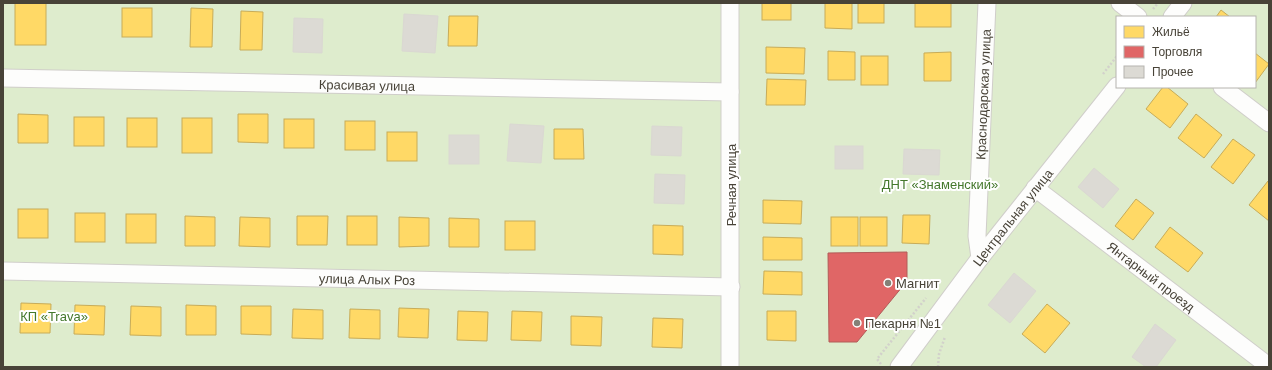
<svg xmlns="http://www.w3.org/2000/svg" width="1272" height="370" font-family="Arial,sans-serif">
	<rect width="100%" height="100%" fill="#f2f1ec"/>
	<path fill="#deeccd" fill-rule="evenodd" d="M3,3H1269V367H3ZM1117,17H1255V87H1117Z"/>
	<g fill="#ffd966" stroke="#c8ac58">
		<rect x="15" y="3" width="31" height="42"/>
		<rect x="762" y="3" width="29" height="17"/>
		<polygon points="825,3 852,3 852,29 825,28"/>
		<rect x="858" y="3" width="26" height="20"/>
		<rect x="915" y="3" width="36" height="24"/>
		<rect x="122" y="8" width="30" height="29"/>
		<polygon points="191,8 213,9 212,47 190,47"/>
		<polygon points="1221,10 1230,17 1216,17"/>
		<polygon points="241,11 263,12 262,50 240,50"/>
		<polygon points="449,16 478,16 477,46 448,46"/>
		<polygon points="766,47 805,48 804,74 766,73"/>
		<polygon points="828,51 855,52 855,80 828,80"/>
		<polygon points="951,52 951,81 924,81 924,53"/>
		<polygon points="1255,53 1269,64 1255,83"/>
		<rect x="861" y="56" width="27" height="29"/>
		<polygon points="767,79 806,80 805,105 766,105"/>
		<polygon points="1163,87 1167,87 1188,104 1170,128 1146,109"/>
		<polygon points="18,114 48,115 48,143 18,143"/>
		<polygon points="238,114 268,114 268,143 238,142"/>
		<polygon points="1196,114 1222,135 1204,158 1178,138"/>
		<rect x="74" y="117" width="30" height="29"/>
		<rect x="127" y="118" width="30" height="29"/>
		<rect x="182" y="118" width="30" height="35"/>
		<rect x="284" y="119" width="30" height="29"/>
		<rect x="345" y="121" width="30" height="29"/>
		<polygon points="554,129 583,129 584,159 554,159"/>
		<rect x="387" y="132" width="30" height="29"/>
		<polygon points="1233,139 1255,155 1233,184 1211,167"/>
		<polygon points="1268,181 1269,182 1269,221 1249,205"/>
		<polygon points="1136,199 1154,213 1133,240 1115,226"/>
		<polygon points="763,200 802,201 801,224 763,223"/>
		<rect x="18" y="209" width="30" height="29"/>
		<rect x="75" y="213" width="30" height="29"/>
		<rect x="126" y="214" width="30" height="29"/>
		<polygon points="903,215 930,215 929,244 902,243"/>
		<polygon points="185,216 215,217 215,246 185,246"/>
		<polygon points="297,216 328,216 327,245 297,245"/>
		<rect x="347" y="216" width="30" height="29"/>
		<polygon points="240,217 270,218 270,247 239,246"/>
		<polygon points="399,217 429,218 429,246 399,247"/>
		<rect x="831" y="217" width="27" height="29"/>
		<rect x="860" y="217" width="27" height="29"/>
		<polygon points="449,218 479,219 479,247 449,247"/>
		<rect x="505" y="221" width="30" height="29"/>
		<polygon points="653,225 683,226 683,255 653,254"/>
		<polygon points="1170,227 1203,253 1188,272 1155,247"/>
		<polygon points="763,237 802,238 802,260 763,260"/>
		<polygon points="764,271 802,272 802,295 763,294"/>
		<polygon points="21,303 51,304 50,333 20,333"/>
		<polygon points="1047,304 1070,323 1045,353 1022,334"/>
		<polygon points="75,305 105,306 104,335 74,334"/>
		<polygon points="186,305 216,306 216,335 186,335"/>
		<polygon points="131,306 161,307 161,336 130,335"/>
		<polygon points="241,306 271,306 271,335 241,334"/>
		<polygon points="399,308 429,309 428,338 398,337"/>
		<polygon points="293,309 323,310 323,339 292,338"/>
		<polygon points="350,309 380,310 380,339 349,338"/>
		<polygon points="458,311 488,312 487,341 457,340"/>
		<polygon points="512,311 542,312 541,341 511,340"/>
		<polygon points="767,311 796,311 796,341 767,340"/>
		<polygon points="571,316 602,317 601,346 571,345"/>
		<polygon points="653,318 683,319 682,348 652,347"/>
	</g>
	<polygon fill="#e06666" stroke="#b25c58" points="907,252 907,281 857,342 829,342 828,253"/>
	<g fill="#dcdad4" stroke="#dad8d2">
		<polygon points="404,14 438,16 435,53 402,51"/>
		<polygon points="294,18 323,19 322,53 293,52"/>
		<polygon points="510,124 544,126 541,163 507,161"/>
		<polygon points="652,126 682,127 681,156 651,155"/>
		<rect x="449" y="135" width="30" height="29"/>
		<rect x="835" y="146" width="28" height="23"/>
		<polygon points="904,149 940,150 939,175 903,174"/>
		<polygon points="1094,168 1119,189 1103,208 1078,187"/>
		<polygon points="655,174 685,175 684,204 654,203"/>
		<polygon points="1014,273 1036,291 1010,323 988,305"/>
		<polygon points="1155,324 1176,340 1156,367 1146,367 1132,357"/>
	</g>
	<g fill="none" stroke-linecap="round" stroke-linejoin="round">
		<g stroke="#d0ceca" stroke-width="19">
			<g id="street">
				<polyline points="1120,3 1138,17"/>
				<polyline points="1172,17 1183,3"/>
				<path id="s1" d="M3,78L730,92"/>
				<polyline points="1222,87 1269,123"/>
				<path id="s2" d="M1035,188L1262,361L1264,367"/>
				<path id="s3" d="M980,258L977,236L987,3"/>
				<path id="s4" d="M3,271L731,287"/>
				<polyline points="730,367 730,3"/>
				<path id="s5" d="M899,367L980,258L1117,86"/>
			</g>
		</g>
		<g stroke="#d2d1cb" stroke-width="2.5" stroke-dasharray="2 2" stroke-linecap="butt">
			<polyline points="1153,9 1158,3"/>
			<polyline points="1103,74 1117,56"/>
			<polyline points="881,364 877,359 926,298"/>
			<polyline points="938,367 939,354 945,337"/>
		</g>
		<use href="#street" stroke="#fdfdfc" stroke-width="17"/>
	</g>
	<g fill="#848077" stroke="#fff" stroke-width="1.5">
		<circle cx="888" cy="283" r="4"/>
		<circle cx="857" cy="323" r="4"/>
	</g>
	<g text-anchor="middle" stroke-width="4" stroke-linejoin="round" paint-order="stroke">
		<g font-size="13" fill="#484338" stroke="#fff">
			<text dy="5" stroke="none"><textPath href="#s1" startOffset="364">Красивая улица</textPath></text>
			<text dy="5" stroke="none"><textPath href="#s3" startOffset="164">Краснодарская улица</textPath></text>
			<text transform="translate(731 185) rotate(-90)" y="5">Речная улица</text>
			<text dy="5" stroke="none"><textPath href="#s5" startOffset="188">Центральная улица</textPath></text>
			<text dy="5" stroke="none"><textPath href="#s2" startOffset="146">Янтарный проезд</textPath></text>
			<text dy="5" stroke="none"><textPath href="#s4" startOffset="364">улица Алых Роз</textPath></text>
		</g>
		<g font-size="13" fill="#44782c" stroke="#fff">
			<text x="940" y="189">ДНТ «Знаменский»</text>
			<text x="54" y="321">КП «Trava»</text>
		</g>
		<g font-size="13" fill="#484338" stroke="#fff" text-anchor="start">
			<text x="896" y="288">Магнит</text>
			<text x="865" y="328">Пекарня №1</text>
		</g>
	</g>
	<rect width="1272" height="370" fill="none" stroke="#484338" stroke-width="8"/>
	<rect x="1116" y="16" width="140" height="72" fill="#ffffff" stroke="#b6b4af"/>
	<rect x="1124" y="26" width="20" height="12" fill="#ffd966" stroke="#b6b4af"/>
	<text x="1152" y="36" font-size="12" fill="#484338">Жильё</text>
	<rect x="1124" y="46" width="20" height="12" fill="#e06666" stroke="#b6b4af"/>
	<text x="1152" y="56" font-size="12" fill="#484338">Торговля</text>
	<rect x="1124" y="66" width="20" height="12" fill="#dcdad4" stroke="#b6b4af"/>
	<text x="1152" y="76" font-size="12" fill="#484338">Прочее</text>
</svg>
